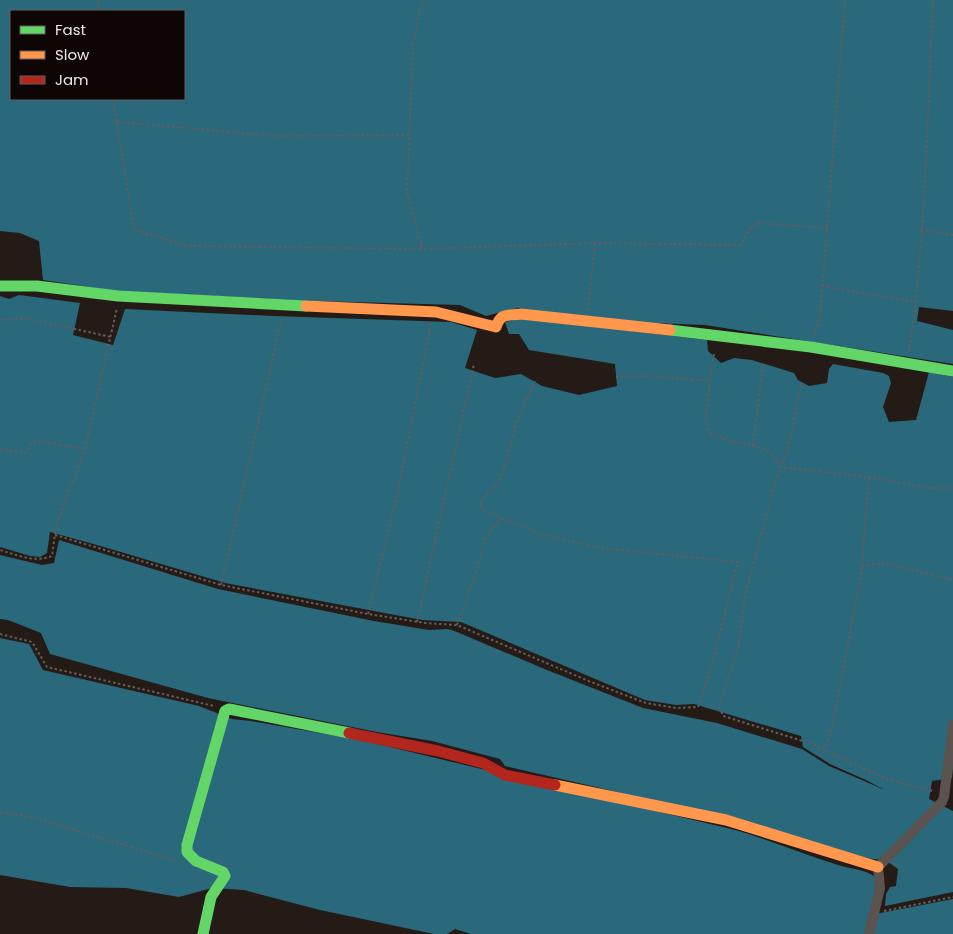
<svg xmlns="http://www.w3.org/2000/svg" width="953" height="934" font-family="Poppins,sans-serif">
	<rect width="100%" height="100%" fill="#241b16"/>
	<g fill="#2a687c" fill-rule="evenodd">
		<path d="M0,0H953V311L919,307L917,321L953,330V364L705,325L602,321L518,308L486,316L460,305L314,301L116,291L43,280L39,241L20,233L0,231ZM11,11H184V99H11Z"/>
		<polygon points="19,295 80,303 73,335 113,345 125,309 274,316 451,322 477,330 465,368 495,378 521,374 542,386 579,395 617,386 615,364 529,350 519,334 509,334 505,322 523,318 707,340 708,351 721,363 734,358 752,360 794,373 798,380 809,386 827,383 829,369 833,364 883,373 889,376 891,383 883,407 889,422 916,420 929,372 953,377 953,767 952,778 932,781 929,799 953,811 953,892 885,906 886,894 890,887 896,886 898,869 885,860 872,859 609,790 505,766 500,759 432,741 377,732 208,698 50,654 41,633 8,620 0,619 0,555 42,565 54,563 59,540 218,589 374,621 429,630 448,629 457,632 547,670 643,708 717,723 802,749 829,766 885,790 866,780 830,764 803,747 801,736 694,704 676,705 645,700 461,622 422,620 225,583 104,547 50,532 47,553 40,557 30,556 0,547 0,296 9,299"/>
		<path d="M0,638L29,644L43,670L199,706L232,719L251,721L365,741L731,829C768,839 802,854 838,865C850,869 865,869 875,877V889L870,915L953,899V934H471L455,929L447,934H434L320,910L244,890L212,888L179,897L126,888L70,887L0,875Z"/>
	</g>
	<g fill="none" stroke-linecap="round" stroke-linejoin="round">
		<g stroke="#635c58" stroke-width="2" stroke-dasharray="2.5 2.5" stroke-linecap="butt">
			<polyline points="98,0 99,11"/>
			<polyline points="113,99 134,230 188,246 422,249 595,243 741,245 748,232 757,223 827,228"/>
			<polyline points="117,122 276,136 409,135"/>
			<polyline points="921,230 953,235"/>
			<polyline points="422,248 407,192 413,44 420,8 429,0"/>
			<polyline points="822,286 915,302"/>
			<polyline points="588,310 595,243"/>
			<polyline points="0,320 25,318 111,337"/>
			<polyline points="814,336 820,317 845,0"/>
			<path d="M909,352C926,236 927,117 933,0"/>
			<polyline points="714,354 705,421 711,433 727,440 766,449 781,467 869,477 927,488 953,488"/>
			<polyline points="616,377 650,376 710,381"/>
			<polyline points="801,383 789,445 776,480 746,591 738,647 719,706 723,716 809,743 889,780 933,791"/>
			<polyline points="753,446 763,364"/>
			<path d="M0,449L26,453L32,443L38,441L85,449L56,526L52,556C34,563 17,555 0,550"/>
			<polyline points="85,449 117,308"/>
			<path d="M55,535L221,585L368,614L425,623L457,625L591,682L646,703L676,708L698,707C716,660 724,610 738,562L601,548L540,534L483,510L480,503L502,476L517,420L535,381"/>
			<polyline points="862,566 884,563 953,580"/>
			<polyline points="221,585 282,317"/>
			<polyline points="368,614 397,496 431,323"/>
			<polyline points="417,622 474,364"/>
			<polyline points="457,625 478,566 485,538 501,518"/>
			<polyline points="0,634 32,642 47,667 214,706"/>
			<polyline points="823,750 831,733 861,575 869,477"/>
			<polyline points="0,812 32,817 177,861"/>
			<polyline points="884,911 953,897"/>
		</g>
		<polyline stroke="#5a534f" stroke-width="10" points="869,934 880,888 878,867 942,802 944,797 953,725"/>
		<g stroke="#63d668" stroke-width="11">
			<polyline points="0,286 37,286 118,296 306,306"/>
			<polyline points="670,330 811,347 953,371"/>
			<polyline points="203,934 211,897 225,876 223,872 196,861 187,852 187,845 225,711 229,709 349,733"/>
		</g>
		<g stroke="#ff974d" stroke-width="11">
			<path d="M306,306L436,312L496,327C501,312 507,316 521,314L670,330"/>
			<polyline points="555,785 726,820 878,867"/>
		</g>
		<polyline stroke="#b3261e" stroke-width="11" points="349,733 438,751 483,763 505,775 555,785"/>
	</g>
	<rect x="10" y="10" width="175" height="90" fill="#0d0604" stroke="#685f5c"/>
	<rect x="20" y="26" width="25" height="8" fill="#63d668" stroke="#685f5c"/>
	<text x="55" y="35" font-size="15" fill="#f1e5df">Fast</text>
	<rect x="20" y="51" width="25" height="8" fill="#ff974d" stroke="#685f5c"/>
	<text x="55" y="60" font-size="15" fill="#f1e5df">Slow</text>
	<rect x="20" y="76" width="25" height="8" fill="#b3261e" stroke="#685f5c"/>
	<text x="55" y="85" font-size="15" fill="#f1e5df">Jam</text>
</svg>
